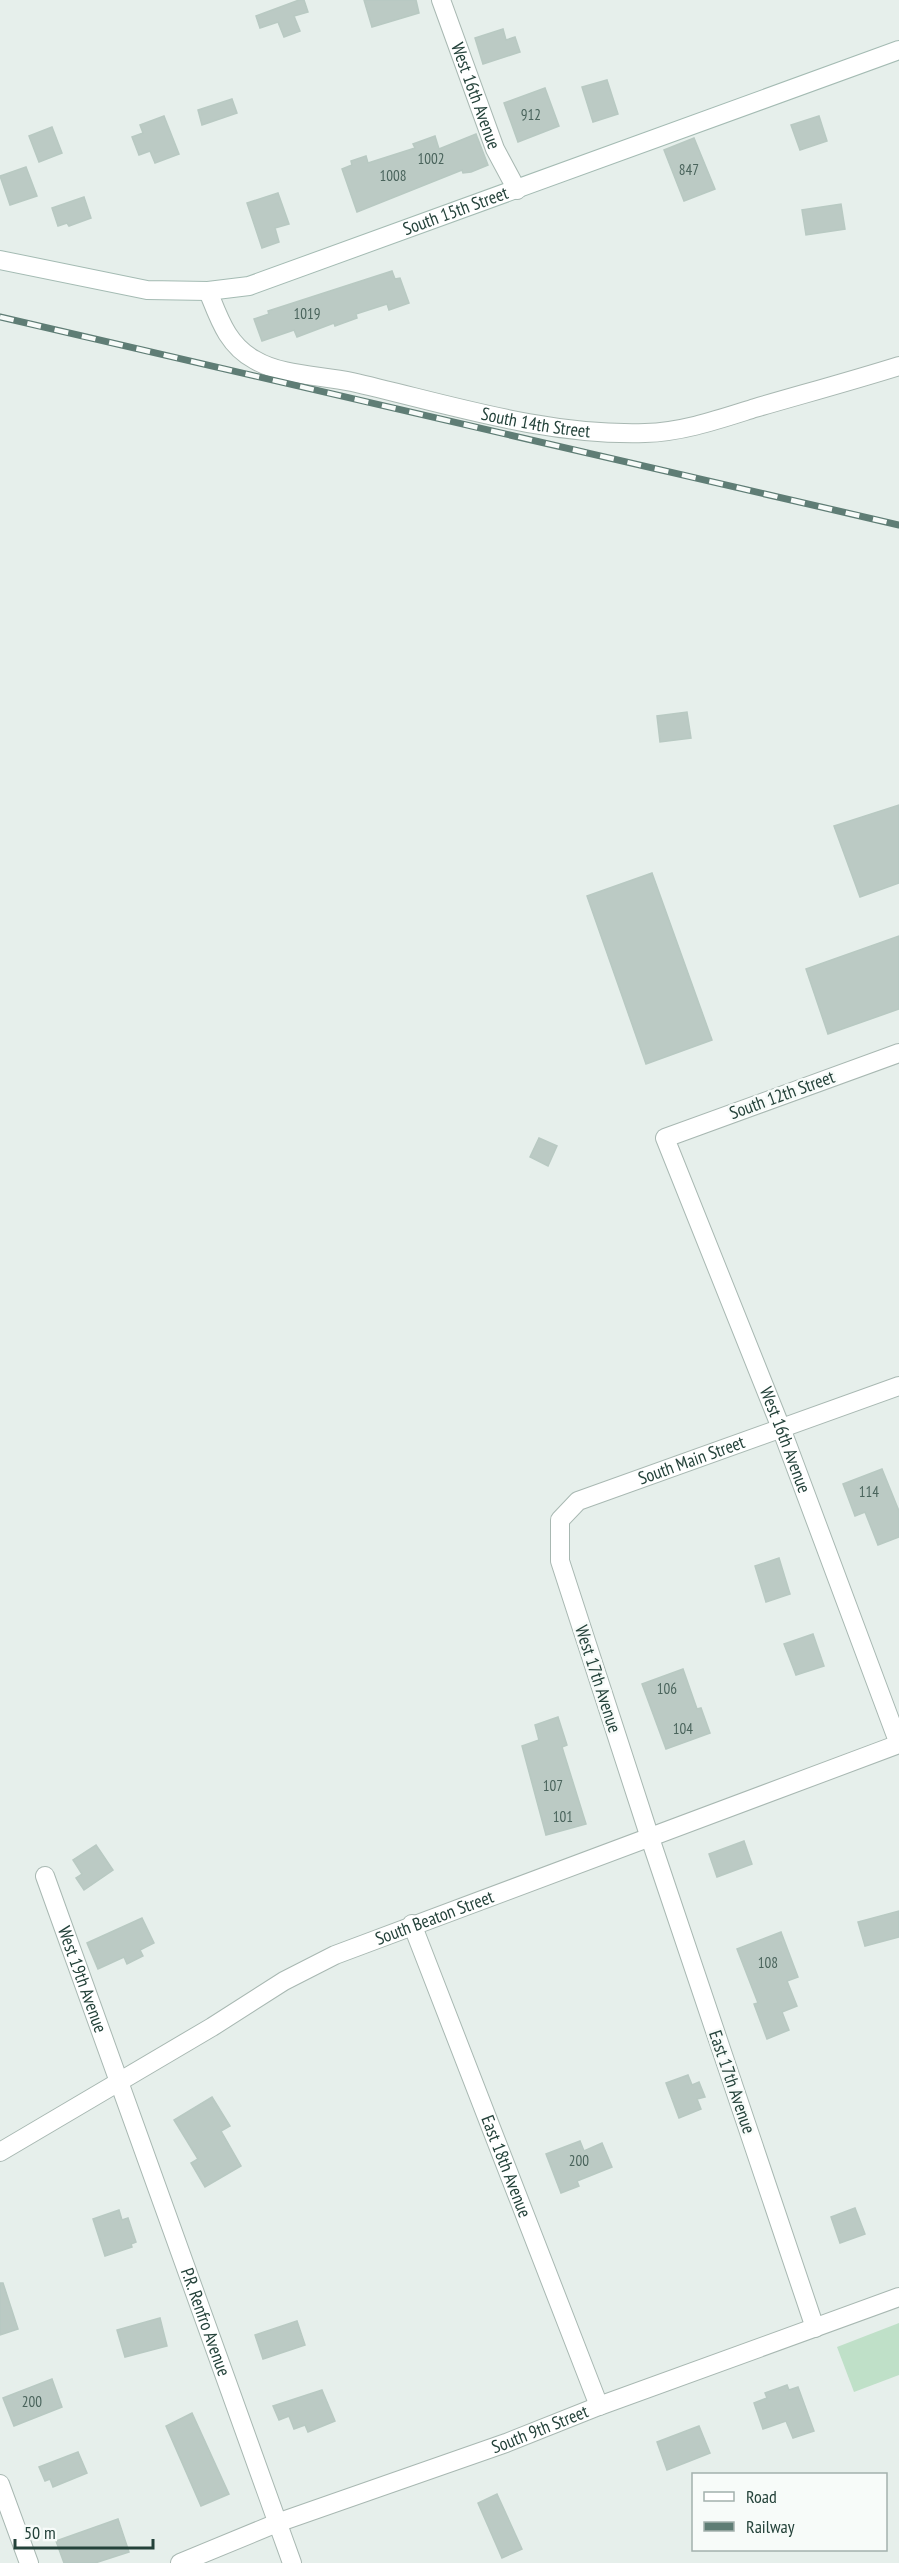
<svg xmlns="http://www.w3.org/2000/svg" width="899" height="2563" font-family="'PT Sans Narrow',sans-serif">
	<rect width="100%" height="100%" fill="#e6efeb"/>
	<polygon fill="#bfe0c8" points="899,2323 899,2375 854,2392 837,2347"/>
	<g fill="#bbcac4" stroke="#b8c9c2" stroke-width="1.5">
		<polygon points="299,0 304,0 308,12 294,16 300,31 284,37 278,22 260,28 256,16"/>
		<polygon points="364,0 416,0 419,13 372,27"/>
		<polygon points="503,29 506,40 515,37 520,52 483,64 475,38"/>
		<polygon points="607,80 618,114 593,122 582,87"/>
		<polygon points="545,88 559,126 518,142 504,103"/>
		<polygon points="232,99 237,113 202,125 198,110"/>
		<polygon points="164,116 179,154 155,163 150,151 139,155 132,137 143,133 140,125"/>
		<polygon points="819,116 827,141 800,150 791,125"/>
		<polygon points="52,127 62,153 39,162 29,136"/>
		<polygon points="476,134 488,165 471,172 463,173 462,170 357,212 342,169 352,165 351,161 366,156 368,163 415,148 413,144 435,136 439,149"/>
		<polygon points="694,138 715,189 684,201 664,150"/>
		<polygon points="26,167 37,196 10,205 0,176"/>
		<polygon points="278,193 289,224 275,228 279,242 262,248 247,203"/>
		<polygon points="84,197 91,218 69,226 67,223 58,226 52,208"/>
		<polygon points="841,204 845,229 806,235 802,210"/>
		<polygon points="392,271 395,279 400,278 409,303 389,310 387,304 356,314 357,318 335,326 334,323 297,337 294,330 262,341 254,319 269,314 268,311"/>
		<polygon points="687,712 691,738 660,742 657,716"/>
		<polygon points="899,805 899,883 860,897 834,826"/>
		<polygon points="652,873 712,1040 646,1064 587,896"/>
		<polygon points="899,936 899,1009 828,1034 806,969"/>
		<polygon points="539,1138 557,1146 548,1166 530,1157"/>
		<polygon points="882,1469 899,1511 899,1537 878,1545 865,1512 855,1516 843,1484"/>
		<polygon points="779,1558 790,1594 766,1602 755,1566"/>
		<polygon points="813,1634 824,1666 796,1675 784,1644"/>
		<polygon points="683,1669 697,1709 701,1708 710,1733 666,1749 642,1684"/>
		<polygon points="558,1717 567,1745 562,1747 586,1824 546,1835 522,1746 539,1740 535,1725"/>
		<polygon points="744,1841 752,1864 717,1877 709,1854"/>
		<polygon points="96,1845 113,1870 84,1890 76,1878 82,1874 73,1860"/>
		<polygon points="899,1911 899,1937 865,1946 858,1922"/>
		<polygon points="142,1918 154,1943 140,1950 143,1956 127,1964 124,1957 98,1969 87,1943"/>
		<polygon points="781,1932 798,1977 787,1981 797,2006 782,2012 789,2030 767,2039 754,2004 758,2003 737,1949"/>
		<polygon points="688,2075 692,2085 699,2082 705,2097 697,2099 701,2109 679,2118 666,2083"/>
		<polygon points="212,2097 230,2126 221,2131 241,2166 205,2187 191,2163 198,2159 174,2120"/>
		<polygon points="580,2141 584,2151 602,2143 612,2167 577,2181 579,2186 561,2193 546,2154"/>
		<polygon points="855,2208 865,2234 840,2243 831,2217"/>
		<polygon points="119,2210 122,2220 128,2218 136,2242 131,2244 132,2247 105,2256 93,2219"/>
		<polygon points="0,2283 3,2283 18,2329 0,2335"/>
		<polygon points="160,2318 167,2346 125,2357 117,2330"/>
		<polygon points="297,2321 305,2345 263,2359 255,2335"/>
		<polygon points="52,2379 62,2407 14,2426 3,2398"/>
		<polygon points="787,2385 789,2390 798,2387 814,2431 793,2438 786,2421 763,2429 754,2403 767,2398 765,2393"/>
		<polygon points="322,2390 335,2421 308,2432 305,2425 294,2429 289,2416 279,2420 273,2406"/>
		<polygon points="192,2413 229,2494 201,2506 166,2426"/>
		<polygon points="699,2426 710,2453 667,2470 657,2442"/>
		<polygon points="78,2452 87,2473 53,2487 50,2479 45,2481 39,2467"/>
		<polygon points="497,2494 522,2549 502,2558 478,2503"/>
		<polygon points="118,2519 129,2552 95,2563 64,2563 56,2541"/>
	</g>
	<g fill="none" stroke-linecap="round" stroke-linejoin="round">
		<g stroke="#a8b8b2" stroke-width="20">
			<g id="street">
				<path id="s1" d="M441,0L495,149L517,190"/>
				<path id="s2" d="M208,291C219,318 227,345 255,360C282,376 321,375 352,382C448,404 545,436 645,433C683,432 720,419 755,408C803,394 851,381 899,366"/>
				<path id="s3" d="M899,1053L665,1138L781,1428L899,1744"/>
				<path id="s4" d="M45,1876L292,2563"/>
				<path id="s5" d="M412,1924L599,2406"/>
				<path id="s6" d="M0,2152L212,2027L284,1981L335,1955L899,1744"/>
				<path id="s7" d="M815,2328L649,1835L560,1561V1520L578,1501L899,1386"/>
				<polyline points="0,2484 29,2563"/>
				<path id="s8" d="M180,2563L277,2523L506,2443L599,2406L899,2297"/>
			</g>
		</g>
		<g stroke="#a4bbb3" stroke-width="20">
			<g id="secondary">
				<path id="s9" d="M0,260L147,290L208,291L249,286L899,50"/>
			</g>
		</g>
		<use href="#street" stroke="#fff" stroke-width="18"/>
		<use href="#secondary" stroke="#fff" stroke-width="18"/>
		<g stroke="#5f7d75" stroke-width="7">
			<polyline id="rail" points="0,317 899,525"/>
		</g>
		<use href="#rail" stroke="#f7fbf9" stroke-width="4.5" stroke-dasharray="14" stroke-linecap="butt"/>
	</g>
	<g text-anchor="middle" stroke-width="5" stroke-linejoin="round" paint-order="stroke">
		<g font-size="15" fill="#4a645c">
			<text x="531" y="120">912</text>
			<text x="431" y="164">1002</text>
			<text x="689" y="175">847</text>
			<text x="393" y="181">1008</text>
			<text x="307" y="319">1019</text>
			<text x="869" y="1497">114</text>
			<text x="667" y="1694">106</text>
			<text x="683" y="1734">104</text>
			<text x="553" y="1791">107</text>
			<text x="563" y="1822">101</text>
			<text x="768" y="1968">108</text>
			<text x="579" y="2166">200</text>
			<text x="32" y="2407">200</text>
		</g>
		<g font-size="18" fill="#24423a" stroke="#f7fbf9">
			<text dy="6" stroke="none"><textPath href="#s1" startOffset="102">West 16th Avenue</textPath></text>
			<text dy="6" stroke="none"><textPath href="#s9" startOffset="472">South 15th Street</textPath></text>
			<text dy="6" stroke="none"><textPath href="#s2" startOffset="374">South 14th Street</textPath></text>
			<text transform="translate(782 1095) rotate(-20)" y="6">South 12th Street</text>
			<text dy="6" stroke="none"><textPath href="#s3" startOffset="574">West 16th Avenue</textPath></text>
			<text dy="6" stroke="none"><textPath href="#s7" startOffset="996">South Main Street</textPath></text>
			<text transform="translate(598 1679) rotate(72)" y="6">West 17th Avenue</text>
			<text dy="6" stroke="none"><textPath href="#s6" startOffset="495">South Beaton Street</textPath></text>
			<text dy="6" stroke="none"><textPath href="#s4" startOffset="110">West 19th Avenue</textPath></text>
			<text transform="translate(732 2082) rotate(71)" y="6">East 17th Avenue</text>
			<text dy="6" stroke="none"><textPath href="#s5" startOffset="260">East 18th Avenue</textPath></text>
			<text dy="6" stroke="none"><textPath href="#s4" startOffset="474">P.R. Renfro Avenue</textPath></text>
			<text dy="6" stroke="none"><textPath href="#s8" startOffset="384">South 9th Street</textPath></text>
		</g>
	</g>
	<rect x="692" y="2473" width="195" height="78" fill="#f7fbf9" stroke="#a3b1ad" stroke-width="1.5"/>
	<rect x="704" y="2492" width="30" height="9" fill="#ffffff" stroke="#a3b1ad" stroke-width="1.5"/>
	<text x="746" y="2503" font-size="18" fill="#24423a">Road</text>
	<rect x="704" y="2522" width="30" height="9" fill="#5f7d75" stroke="#a3b1ad" stroke-width="1.5"/>
	<text x="746" y="2533" font-size="18" fill="#24423a">Railway</text>
	<path d="M15 2539v9h138v-9" fill="none" stroke="#24423a" stroke-width="3"/>
	<text x="24" y="2539" font-size="18" fill="#24423a" stroke="#f7fbf9" stroke-width="4.5" paint-order="stroke">50 m</text>
</svg>
